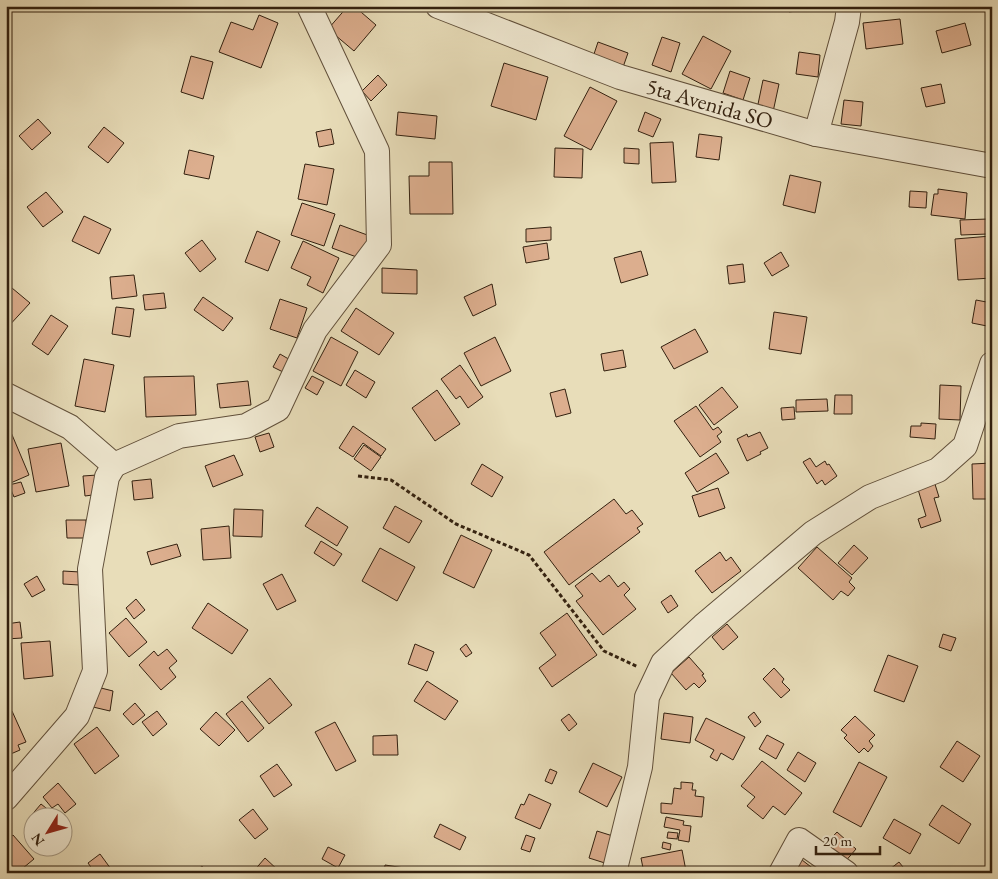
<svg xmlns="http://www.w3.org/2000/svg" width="998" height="879" font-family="'EB Garamond',serif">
	<rect width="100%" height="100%" fill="#e8ddb9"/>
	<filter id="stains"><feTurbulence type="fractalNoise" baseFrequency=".004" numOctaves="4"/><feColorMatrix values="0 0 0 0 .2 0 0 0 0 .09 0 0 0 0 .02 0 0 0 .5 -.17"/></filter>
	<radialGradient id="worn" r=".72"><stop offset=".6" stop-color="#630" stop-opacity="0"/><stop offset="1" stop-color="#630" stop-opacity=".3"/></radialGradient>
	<g fill="#dcae8e" stroke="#32200f">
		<polygon points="348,6 354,6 376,25 354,51 328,29"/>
		<polygon points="789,6 827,6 827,7 789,12"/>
		<polygon points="259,15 278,23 261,68 219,52 231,22 253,30"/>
		<polygon points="900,19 903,44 866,49 863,23"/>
		<polygon points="965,23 971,45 942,53 936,31"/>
		<polygon points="703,36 731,51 711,89 682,74"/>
		<polygon points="662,37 680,43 671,72 652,65"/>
		<polygon points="598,42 628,53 622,70 592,60"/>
		<polygon points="799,52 820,55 818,77 796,74"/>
		<polygon points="191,56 213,62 203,99 181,92"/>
		<polygon points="504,63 548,77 536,120 491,106"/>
		<polygon points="730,71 750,78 743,100 723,93"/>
		<polygon points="378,75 387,85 371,101 362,91"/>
		<polygon points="763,80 779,84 773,112 757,109"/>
		<polygon points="941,84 945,103 926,107 921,88"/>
		<polygon points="590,87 617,101 591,150 564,136"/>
		<polygon points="844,100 863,102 861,126 841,124"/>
		<polygon points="398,112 437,116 435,139 396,135"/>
		<polygon points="645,112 661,119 653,137 638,131"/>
		<polygon points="38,119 51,133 32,150 19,136"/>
		<polygon points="104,127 124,143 108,163 88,147"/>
		<polygon points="331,129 334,144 319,147 316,132"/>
		<polygon points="699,134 722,137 719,160 696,157"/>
		<polygon points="673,142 676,182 652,183 650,143"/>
		<polygon points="555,148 583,149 582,178 554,177"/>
		<polygon points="624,148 639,149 639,164 624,163"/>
		<polygon points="189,150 214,156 209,179 184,174"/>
		<polygon points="429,162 452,162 453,214 410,214 409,176 429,176"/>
		<polygon points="305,164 334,169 327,205 298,199"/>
		<polygon points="790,175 821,182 815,213 783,205"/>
		<polygon points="938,189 967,193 965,219 931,215 934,194 938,194"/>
		<polygon points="910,191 927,192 926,208 909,207"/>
		<polygon points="46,192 63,212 43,227 27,207"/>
		<polygon points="302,203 335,214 324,246 291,235"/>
		<polygon points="84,216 111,229 99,254 72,241"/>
		<polygon points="988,219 988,234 961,235 960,220"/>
		<polygon points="340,225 370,236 362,259 332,248"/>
		<polygon points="551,227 551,240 526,242 526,229"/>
		<polygon points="257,231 280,241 268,271 245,262"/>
		<polygon points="991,236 992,278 958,280 955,239"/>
		<polygon points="202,240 216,259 200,272 185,253"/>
		<polygon points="303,241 339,258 323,293 307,285 311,277 291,268"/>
		<polygon points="547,243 549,259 526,263 523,247"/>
		<polygon points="641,251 648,275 621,283 614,258"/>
		<polygon points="781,252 789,266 772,276 764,263"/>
		<polygon points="743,264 745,282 729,284 727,266"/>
		<polygon points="382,268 417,270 417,294 382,293"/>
		<polygon points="134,275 137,296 112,299 110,277"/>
		<polygon points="492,284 496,305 473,316 464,297"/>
		<polygon points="12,288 30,303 6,329 6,294"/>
		<polygon points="164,293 166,308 145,310 143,295"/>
		<polygon points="203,297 233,318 223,331 194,310"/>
		<polygon points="280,299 307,308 297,338 270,329"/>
		<polygon points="976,300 992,303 992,327 972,323"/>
		<polygon points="116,307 134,309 130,337 112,334"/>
		<polygon points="356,308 394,333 379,355 341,331"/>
		<polygon points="774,312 807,317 801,354 769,349"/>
		<polygon points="51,315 68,326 48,355 32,344"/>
		<polygon points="695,329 708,352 674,369 661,347"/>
		<polygon points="331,337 358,352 341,386 313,371"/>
		<polygon points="495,337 511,371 481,386 464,353"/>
		<polygon points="623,350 626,367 604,371 601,354"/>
		<polygon points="280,354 292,361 285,373 273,367"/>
		<polygon points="84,359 114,365 105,412 75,406"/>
		<polygon points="460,365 483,397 468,408 460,396 456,399 441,379"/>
		<polygon points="355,370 375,382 366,398 346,385"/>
		<polygon points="194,376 196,415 146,417 144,377"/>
		<polygon points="312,376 324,382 317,395 305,388"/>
		<polygon points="248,381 251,405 220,408 217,384"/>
		<polygon points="940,385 961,386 960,420 939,419"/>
		<polygon points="722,387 738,407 714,425 699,405"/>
		<polygon points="565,389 571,413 556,417 550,393"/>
		<polygon points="437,390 460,424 435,441 412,408"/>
		<polygon points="835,395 852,395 852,414 834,414"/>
		<polygon points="827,399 828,411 796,412 796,400"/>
		<polygon points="696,406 713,430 718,427 722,432 717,436 721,442 700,457 674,421"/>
		<polygon points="794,407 795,419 782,420 781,408"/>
		<polygon points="921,423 936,424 935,439 910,437 911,426 921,426"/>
		<polygon points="353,426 386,449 381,456 363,443 353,457 339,448"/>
		<polygon points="10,430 29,475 6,485 6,431"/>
		<polygon points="760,432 768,448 760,452 761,454 747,461 737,439 747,434 748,437"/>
		<polygon points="269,433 274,447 260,452 255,437"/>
		<polygon points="61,443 69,486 36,492 28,449"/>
		<polygon points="364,445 381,457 371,471 354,459"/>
		<polygon points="716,453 729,473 697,492 685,473"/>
		<polygon points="234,455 243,475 213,487 205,466"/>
		<polygon points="810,458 816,467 825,461 827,465 829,464 837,476 825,485 822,480 817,484 803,462"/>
		<polygon points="992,463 992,499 973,499 972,464"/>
		<polygon points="482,464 503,477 492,497 471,484"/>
		<polygon points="97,475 100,494 85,496 83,476"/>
		<polygon points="151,479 153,498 134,500 132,481"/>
		<polygon points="934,481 939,497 934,498 941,521 921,528 918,519 926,516 917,486"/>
		<polygon points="21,482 25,493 14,497 9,485"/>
		<polygon points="718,488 725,508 699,517 692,496"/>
		<polygon points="614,499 626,514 632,510 643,524 637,528 640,532 569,585 544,552"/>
		<polygon points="395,506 422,521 409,543 383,528"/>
		<polygon points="317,507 348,527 337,546 305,526"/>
		<polygon points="234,509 263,510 262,537 233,536"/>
		<polygon points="66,520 86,520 86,538 67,538"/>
		<polygon points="229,526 231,558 203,560 201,529"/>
		<polygon points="461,535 492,550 474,588 443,573"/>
		<polygon points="321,541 342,554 334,566 314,553"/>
		<polygon points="177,544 181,556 151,565 147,552"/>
		<polygon points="854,545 868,558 852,575 838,563"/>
		<polygon points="817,547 852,578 849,582 855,588 848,596 841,591 833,600 798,568"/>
		<polygon points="380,548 415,567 397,601 362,581"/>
		<polygon points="720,552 726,561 731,557 741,571 712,593 695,571"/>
		<polygon points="63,571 80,572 79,585 63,584"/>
		<polygon points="592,573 600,582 609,575 618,587 624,582 630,589 624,595 636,609 603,635 576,601 583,596 575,586"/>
		<polygon points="282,574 296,601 277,610 263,584"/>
		<polygon points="37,576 45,590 32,597 24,584"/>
		<polygon points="671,595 678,606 668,613 661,602"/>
		<polygon points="136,599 145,610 134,619 126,608"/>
		<polygon points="208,603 248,630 232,654 192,628"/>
		<polygon points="567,613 597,655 552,687 539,668 556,655 540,633"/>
		<polygon points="126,618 147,642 129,657 109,633"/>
		<polygon points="20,622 22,638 6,639 6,624"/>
		<polygon points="727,624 738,637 723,650 712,637"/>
		<polygon points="943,634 956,638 951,651 939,647"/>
		<polygon points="50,641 53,676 24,679 21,643"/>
		<polygon points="415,644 434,652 427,671 408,664"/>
		<polygon points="466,644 472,653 466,657 460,649"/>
		<polygon points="167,649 177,661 169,668 176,677 161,690 139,665 154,651 158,656"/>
		<polygon points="888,655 918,666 904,702 874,691"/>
		<polygon points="689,657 704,674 702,675 706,681 699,688 694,683 686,690 671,673"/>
		<polygon points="774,668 784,679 782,682 790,690 781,698 763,679"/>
		<polygon points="270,678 292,705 269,724 247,697"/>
		<polygon points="427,681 458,701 445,720 414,701"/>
		<polygon points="97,687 113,691 110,711 93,707"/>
		<polygon points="242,701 264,728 248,742 226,714"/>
		<polygon points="135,703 145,715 133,725 123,714"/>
		<polygon points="12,711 26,742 18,745 20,750 6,756 6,713"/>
		<polygon points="157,711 167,724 153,736 142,722"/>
		<polygon points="216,712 235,730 219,746 200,729"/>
		<polygon points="754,712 761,722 755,727 748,717"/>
		<polygon points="664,713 693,717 690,743 661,739"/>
		<polygon points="569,714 577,724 569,731 561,720"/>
		<polygon points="855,716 875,735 869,741 873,746 868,752 864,748 859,753 844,738 847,735 841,730"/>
		<polygon points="706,718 745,737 733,760 721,753 717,761 710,757 714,750 695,740"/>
		<polygon points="335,722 356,761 336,771 315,732"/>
		<polygon points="97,727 119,756 95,774 74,744"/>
		<polygon points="397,735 398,755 373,755 373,736"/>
		<polygon points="767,735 784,744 776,759 759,749"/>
		<polygon points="957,741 980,756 963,782 940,767"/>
		<polygon points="798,752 816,763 805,782 787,770"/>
		<polygon points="762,761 802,793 785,815 773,806 763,819 747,806 755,797 741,786"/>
		<polygon points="859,762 887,777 861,827 833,812"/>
		<polygon points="593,763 622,777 607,807 579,792"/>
		<polygon points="277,764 292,785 274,797 260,776"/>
		<polygon points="550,769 557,772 552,784 545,781"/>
		<polygon points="681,782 693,783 692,790 696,790 695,796 704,797 702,817 661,813 661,803 672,804 674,788 681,789"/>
		<polygon points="58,783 76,804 65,813 58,804 52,808 43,797"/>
		<polygon points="529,794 551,804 540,829 515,818 521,804 524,805"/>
		<polygon points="41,804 56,816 32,816 32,822 29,818"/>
		<polygon points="942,805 971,824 959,844 929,825"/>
		<polygon points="253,809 268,829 255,839 239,820"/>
		<polygon points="666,817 684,821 683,825 691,826 689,842 678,840 680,830 664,827"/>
		<polygon points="894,819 921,834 910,854 883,838"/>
		<polygon points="62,822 71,830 62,840"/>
		<polygon points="440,824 466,837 460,850 434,837"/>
		<polygon points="597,831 616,837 608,864 589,858"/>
		<polygon points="668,832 678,833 677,839 667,838"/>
		<polygon points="837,832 856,849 844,863 824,846"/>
		<polygon points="13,835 34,859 17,873 14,873 6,863 6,840"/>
		<polygon points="526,835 535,838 530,852 521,849"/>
		<polygon points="663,842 671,844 670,850 662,848"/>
		<polygon points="328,847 345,855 338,868 322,859"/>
		<polygon points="682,850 686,871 677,873 644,873 641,858"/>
		<polygon points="100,854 111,869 106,873 95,873 88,863"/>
		<polygon points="265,858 280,872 280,873 252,873"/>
		<polygon points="802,860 819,873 793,873"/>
		<polygon points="899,862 907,872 885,873"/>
		<polygon points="385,865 411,869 410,873 384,873"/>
		<polygon points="202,866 208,873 194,873"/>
	</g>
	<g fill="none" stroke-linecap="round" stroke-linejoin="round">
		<g stroke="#604f3a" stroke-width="26">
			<g id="minor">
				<path id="s1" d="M438,6L620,77L816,134L992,166"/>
				<polyline points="816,134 847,22 849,6"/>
				<polyline points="6,395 70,427 114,465 179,436 246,426 278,409 315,330 379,245 377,151 309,6"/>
				<polyline points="6,798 77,716 95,671 90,569 107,477 114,465"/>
				<polyline points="614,873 640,767 647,697 663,663 703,626 813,533 870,497 938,470 965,446 992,364"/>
				<polyline points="781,873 799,840 846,873"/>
			</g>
		</g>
		<polyline stroke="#32200f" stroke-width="3" stroke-dasharray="4 2.5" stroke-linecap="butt" points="358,476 391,480 456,524 529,555 604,651 638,667"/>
		<use href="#minor" stroke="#f0e9d2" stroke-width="24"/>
	</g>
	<g text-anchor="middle" stroke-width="4" stroke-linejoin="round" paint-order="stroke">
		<g font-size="22" fill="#32200f" stroke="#f0e9d2">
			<text dy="8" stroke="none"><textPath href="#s1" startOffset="289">5ta Avenida SO</textPath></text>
		</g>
	</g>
	<rect width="998" height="879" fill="none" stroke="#e8ddb9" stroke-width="25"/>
	<rect x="8" y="8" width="983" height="864" fill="none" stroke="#32200f" stroke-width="2.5"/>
	<rect x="12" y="12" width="973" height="854" fill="none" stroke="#32200f"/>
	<g transform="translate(48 832) rotate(233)"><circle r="24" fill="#f0e9d2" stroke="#a49984"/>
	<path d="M0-4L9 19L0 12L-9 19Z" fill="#8f2418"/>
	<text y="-8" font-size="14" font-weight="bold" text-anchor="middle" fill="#32200f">N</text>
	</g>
	<path d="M816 846v8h64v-8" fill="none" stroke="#32200f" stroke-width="2.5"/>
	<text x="823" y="846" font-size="15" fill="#32200f" stroke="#f0e9d2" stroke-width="4" paint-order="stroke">20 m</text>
	<rect width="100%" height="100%" filter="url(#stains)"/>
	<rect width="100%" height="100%" fill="url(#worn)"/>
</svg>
